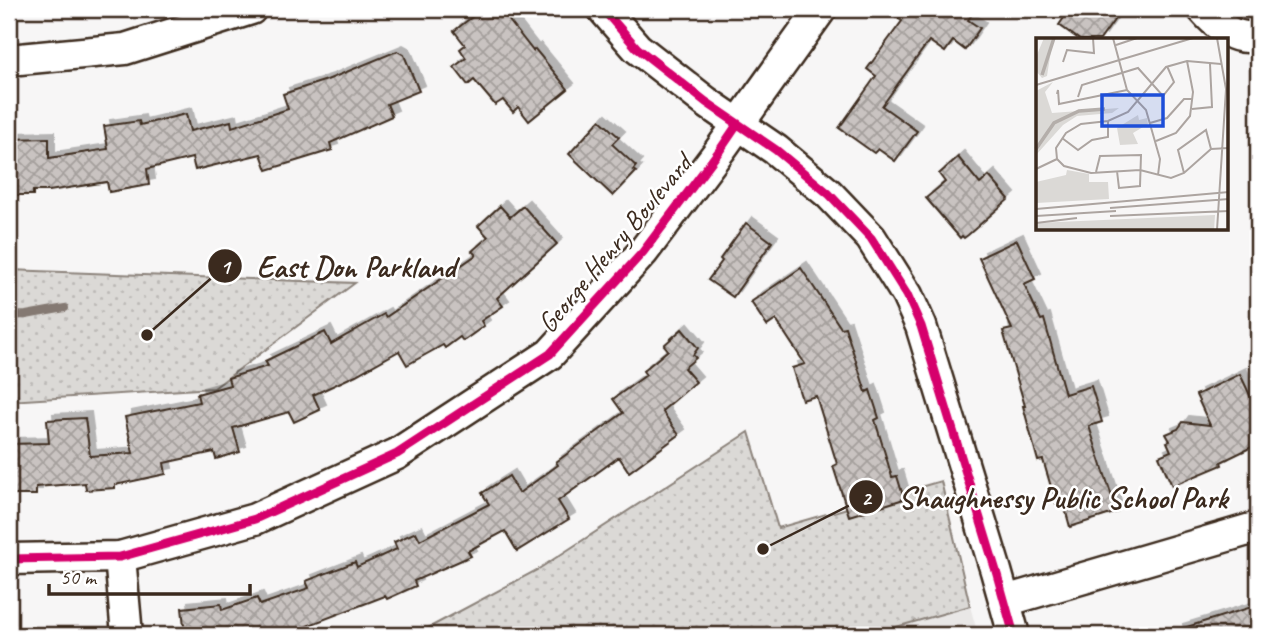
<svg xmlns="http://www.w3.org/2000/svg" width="1267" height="644" font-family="Caveat,sans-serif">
	<defs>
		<pattern id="grass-dots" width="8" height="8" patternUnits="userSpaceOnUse" patternTransform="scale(1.75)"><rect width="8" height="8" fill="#dbd9d6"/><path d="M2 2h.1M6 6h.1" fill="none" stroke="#bdbab7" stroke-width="1.8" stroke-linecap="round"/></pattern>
		<pattern id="building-cross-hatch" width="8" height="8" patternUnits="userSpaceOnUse" patternTransform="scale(1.75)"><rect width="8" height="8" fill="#c9c3c1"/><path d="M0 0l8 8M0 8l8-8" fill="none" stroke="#a49f9c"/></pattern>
		<filter id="shadow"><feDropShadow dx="6" dy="-6" stdDeviation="0" flood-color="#0004"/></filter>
	</defs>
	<rect width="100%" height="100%" fill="#f7f6f6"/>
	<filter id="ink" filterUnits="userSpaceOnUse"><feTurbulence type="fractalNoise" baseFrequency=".0143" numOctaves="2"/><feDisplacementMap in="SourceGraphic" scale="14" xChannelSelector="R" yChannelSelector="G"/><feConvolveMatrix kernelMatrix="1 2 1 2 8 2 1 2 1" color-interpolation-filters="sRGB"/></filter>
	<g filter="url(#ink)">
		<polygon fill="#e9e7e6" points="970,606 978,635 868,635"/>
		<g fill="url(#grass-dots)" stroke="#8b827a" stroke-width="2">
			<polygon points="9,270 355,283 214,388 9,401"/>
			<polygon points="749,432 778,528 941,481 970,606 868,635 415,635 537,570"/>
		</g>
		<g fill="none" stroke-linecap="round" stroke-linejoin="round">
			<polyline stroke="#847972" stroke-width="8" points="9,316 26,315 65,308"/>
		</g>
		<g fill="url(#building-cross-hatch)" stroke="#3b2a1e" stroke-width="2" filter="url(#shadow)">
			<polygon points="482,9 500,9 533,51 535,49 568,89 529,121 518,107 513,112 503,100 495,105 474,80 468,85 454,67 466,58 460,49 465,45 454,31"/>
			<polygon points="884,9 976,9 968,20 980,28 965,50 953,41 945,52 929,41 882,106 917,131 895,161 878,149 874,153 839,128 876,76 867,69 902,21"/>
			<polygon points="1070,9 1122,9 1100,40 1080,40 1059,25"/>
			<polygon points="397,51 404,55 419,91 387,104 392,116 330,143 332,150 267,170 261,154 195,170 192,158 147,169 149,185 109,192 107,182 49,191 33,191 33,195 9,195 9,139 49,138 49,158 108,149 104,126 139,121 140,125 186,114 190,131 231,121 232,127 288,109 283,94 327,80"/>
			<polygon points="600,120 619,137 612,144 636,166 633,170 636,172 613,196 569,154"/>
			<polygon points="958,157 980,184 989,176 1009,199 968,235 964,238 962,236 960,238 926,198 945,182 939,174"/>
			<polygon points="500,206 510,217 523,206 557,244 497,298 503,306 481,321 484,326 463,341 460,337 445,348 443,345 407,365 399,351 356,375 313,395 320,410 294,422 289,412 233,428 240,452 216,459 214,452 164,463 166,474 115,485 115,488 86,490 85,483 36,487 36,495 9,495 9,444 49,443 47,420 85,418 90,456 133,453 125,417 199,402 197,394 230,385 228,378 268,366 265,361 325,332 331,344 384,314 386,317 476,255 472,251 488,237 478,226"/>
			<polygon points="746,223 772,242 733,297 708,280 722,261 720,259"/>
			<polygon points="1017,240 1035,279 1024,284 1041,320 1044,319 1065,394 1091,386 1102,422 1089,426 1117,512 1070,527 1064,505 1057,507 1043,460 1038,461 1023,406 1025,406 1003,331 1012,329 979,258"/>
			<polygon points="801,268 841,328 845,327 866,392 870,390 879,418 875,420 892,477 897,476 904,499 849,516 833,466 837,464 816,396 802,400 792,368 805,364 776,320 767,326 751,302"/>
			<polygon points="682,329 698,348 693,355 696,358 684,368 696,382 662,411 679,435 629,472 619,457 558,501 569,519 517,551 505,531 468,551 471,556 414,581 416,586 387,599 385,596 304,627 305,630 290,635 185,635 182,608 221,604 222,610 257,598 260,605 309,588 306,581 355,562 357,567 397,549 394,542 416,532 420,540 489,504 482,493 509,476 519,493 558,465 556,462 623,413 613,399 646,375 643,371 668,350 664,345"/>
			<polygon points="1240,374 1258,412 1258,444 1221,462 1222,465 1172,486 1159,456 1171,451 1167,442 1170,441 1166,434 1178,429 1183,422 1210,425 1196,395"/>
			<polygon points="1258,605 1258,635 1178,635 1177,630"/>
		</g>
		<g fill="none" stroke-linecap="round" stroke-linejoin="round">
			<g stroke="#3b2a1e" stroke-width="35">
				<g id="minor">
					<polyline points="603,9 637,48 706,102 776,150 829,194 871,238 907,295 921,326 996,571 1014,635"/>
					<path d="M1203,9C1217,25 1236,43 1258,35"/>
					<polyline points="9,60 125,49 251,9"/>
					<polyline points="120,557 127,635"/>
					<polyline points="9,559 120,557 255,519 397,454 550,354 643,252 720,150 821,9"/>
					<polyline points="1005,601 1258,527"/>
				</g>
			</g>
			<use href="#minor" stroke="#fff" stroke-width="30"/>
			<g stroke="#fff" stroke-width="13">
				<g id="cycleway">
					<polyline points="603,9 637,48 706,102 776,150 829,194 871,238 907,295 921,326 996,571 1014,635"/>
					<polyline points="9,559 120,557 255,519 397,454 550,354 643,252 720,150 737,125"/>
				</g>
			</g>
			<use href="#cycleway" stroke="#d6006c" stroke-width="9"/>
		</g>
	</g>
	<g text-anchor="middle" stroke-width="5" stroke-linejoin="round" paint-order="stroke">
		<g font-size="28" fill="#3b2a1e" stroke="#fff">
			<text transform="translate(614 243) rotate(-50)" y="10">George Henry Boulevard</text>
		</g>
	</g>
	<g transform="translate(1036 38)">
		<rect width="192" height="192" fill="#f7f6f6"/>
		<path d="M17,44L9,54L16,75L83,70L76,75L41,78L27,87L0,117V53ZM102,77L103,82L111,80L112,86L97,95L102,106L84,107L81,90ZM31,132L53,136V144H72L73,161L0,165V144L30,137ZM179,177L178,192H0V185Z" fill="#dbd9d6"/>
		<path d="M8,0H17L11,38L6,40L0,33V19ZM93,182L105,183L106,192H0Z" fill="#dbd9d6"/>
		<path fill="none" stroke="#b4aeaa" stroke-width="3.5" d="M6,37L18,0M0,111L18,85L43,73L69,71"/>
		<path fill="none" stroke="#aca4a0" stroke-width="2" d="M77,0L91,52L110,72L124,121L122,137M80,7L101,0M27,24L31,12L58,15L57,0M0,47L157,0M21,56L22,52L23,66L91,52M42,59L46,47L102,30L127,58L138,44L131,28M156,71L176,69L174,26M114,85L131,80L148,61H156M26,100L42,112L56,102L72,99V83M120,103L140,95L154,78L157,54L151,23M21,121L20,110L30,95L45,86L72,83L92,74L130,29L151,23L185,26M21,121L28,128L55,135L104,132L135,140L148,135L175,111L193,110M0,131L21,121M60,134L64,118L105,117L104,148L83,150L81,133M148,135L142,112L170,92L175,111M74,170L193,161M0,171L193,154M0,178L80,173M74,178L193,173M0,185L41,180M181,192L190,51L181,0"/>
		<path fill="#1d4ed8" fill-opacity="0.15" stroke="#1d4ed8" stroke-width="3.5" d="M66,57H127V88H66Z"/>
		<rect width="192" height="192" fill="none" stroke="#3b2a1e" stroke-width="3.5"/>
	</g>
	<path fill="none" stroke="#3b2a1e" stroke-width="2.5" d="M147 335L225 266M763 549L866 497"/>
	<g fill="#3b2a1e" stroke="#fff" stroke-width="2.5">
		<circle cx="147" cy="335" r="7"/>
		<circle cx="763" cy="549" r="7"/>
		<circle cx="225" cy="266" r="18"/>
		<circle cx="866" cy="497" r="18"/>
	</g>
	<g font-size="21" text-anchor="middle" font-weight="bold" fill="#fff">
		<text x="225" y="274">1</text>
		<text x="866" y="505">2</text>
	</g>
	<g font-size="30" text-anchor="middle" font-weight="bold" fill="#3b2a1e" stroke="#fff" stroke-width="5" stroke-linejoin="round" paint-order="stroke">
		<text x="356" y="277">East Don Parkland</text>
		<text x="1063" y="508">Shaughnessy Public School Park</text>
	</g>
	<rect width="1267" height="644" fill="none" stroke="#fff" stroke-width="35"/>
	<rect x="18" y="18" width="1232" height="609" fill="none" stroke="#3b2a1e" stroke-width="2.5" filter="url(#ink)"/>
	<path d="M49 584v10h201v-10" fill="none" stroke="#3b2a1e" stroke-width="3.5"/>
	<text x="60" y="584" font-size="21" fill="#3b2a1e" stroke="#ffffff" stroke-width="5" paint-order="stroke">50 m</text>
</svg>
